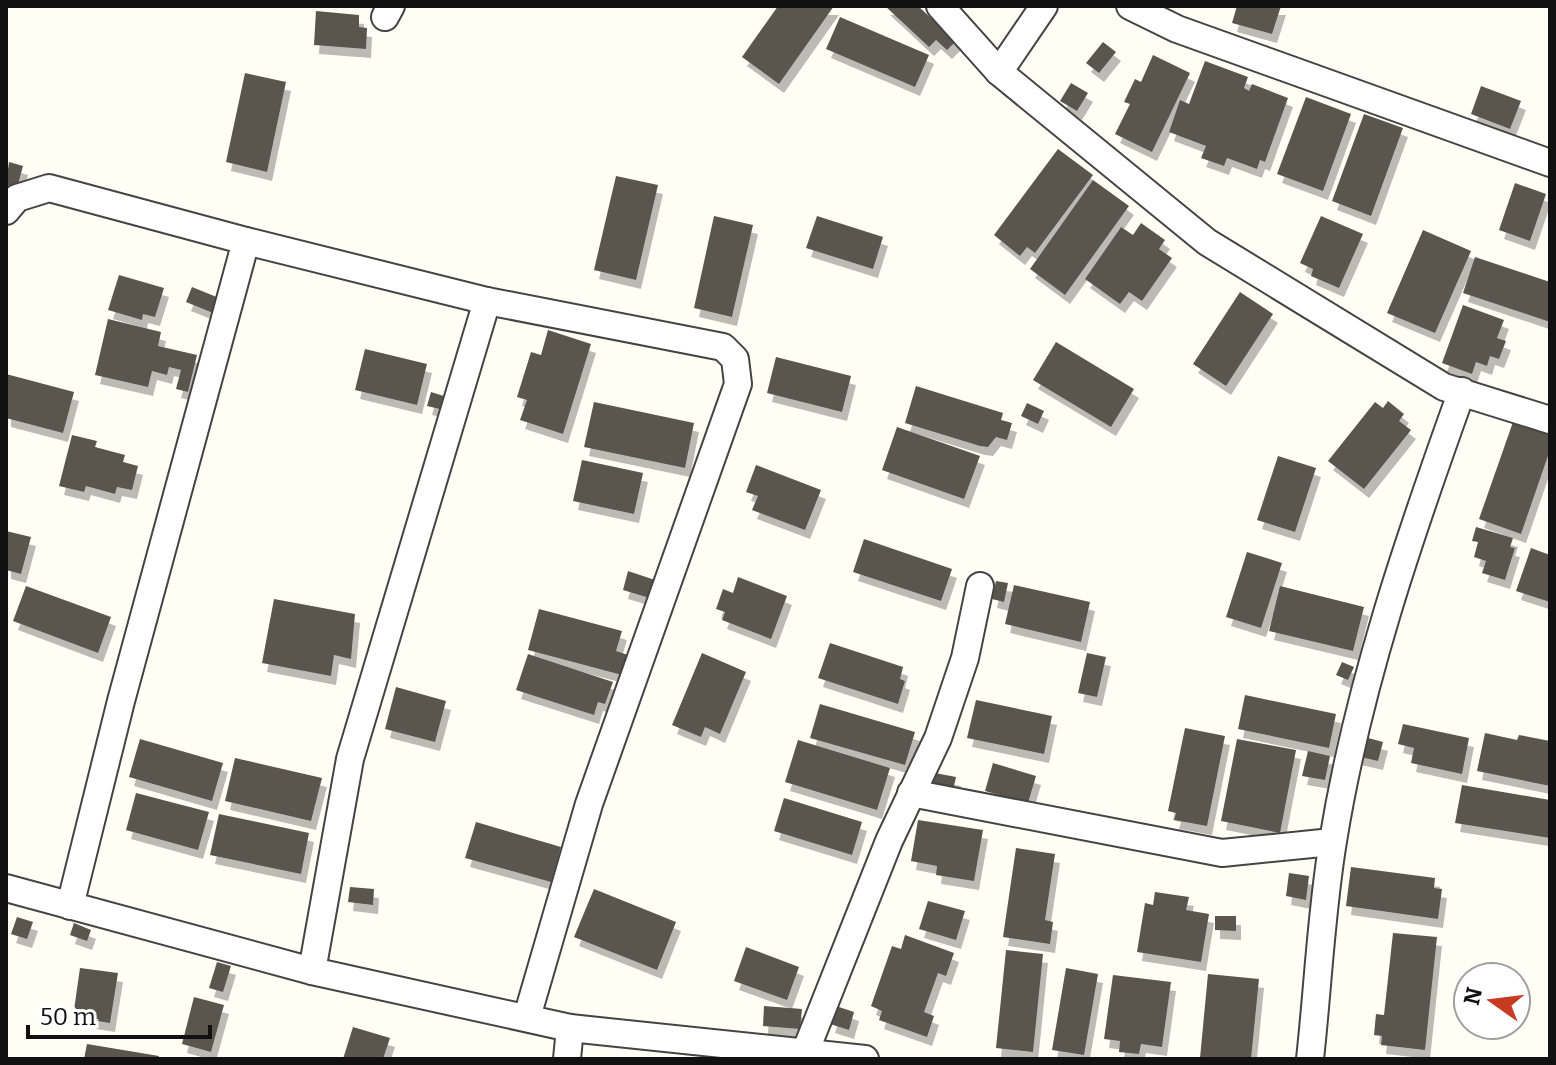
<svg xmlns="http://www.w3.org/2000/svg" width="1556" height="1065" font-family="Bitter,serif">
	<defs>
		<filter id="shadow"><feDropShadow dx="5" dy="9" stdDeviation="0" flood-color="#0004"/></filter>
	</defs>
	<rect width="100%" height="100%" fill="#fffff5"/>
	<g fill="#5a554d" filter="url(#shadow)">
		<polygon points="778,6 834,6 779,84 742,57"/>
		<polygon points="885,6 918,6 956,41 947,50 936,40 929,47"/>
		<polygon points="1237,6 1281,6 1272,34 1232,23"/>
		<polygon points="316,11 359,15 359,27 367,28 366,49 314,45"/>
		<polygon points="840,17 929,55 915,87 826,49"/>
		<polygon points="1103,42 1116,52 1099,73 1086,63"/>
		<polygon points="1153,55 1190,73 1152,152 1115,134 1130,104 1124,102 1135,79 1141,82"/>
		<polygon points="1205,61 1248,77 1244,88 1249,91 1252,84 1288,98 1265,162 1260,160 1257,169 1227,158 1224,166 1201,158 1206,146 1169,132 1180,100 1189,104"/>
		<polygon points="245,73 286,82 267,172 226,162"/>
		<polygon points="1071,83 1088,93 1077,111 1060,101"/>
		<polygon points="1481,86 1521,101 1510,129 1471,114"/>
		<polygon points="1306,97 1351,114 1323,191 1277,174"/>
		<polygon points="1364,114 1403,128 1371,216 1332,201"/>
		<polygon points="1058,149 1093,175 1035,253 1027,247 1020,256 994,235"/>
		<polygon points="9,162 23,166 17,188 6,185"/>
		<polygon points="616,176 658,185 636,280 594,270"/>
		<polygon points="1093,180 1129,206 1065,295 1030,269"/>
		<polygon points="1515,183 1546,194 1530,241 1499,230"/>
		<polygon points="714,216 753,225 732,317 694,308"/>
		<polygon points="817,216 883,237 873,269 806,248"/>
		<polygon points="1321,216 1363,234 1339,288 1311,276 1313,269 1300,263"/>
		<polygon points="1141,223 1165,240 1159,249 1172,258 1142,301 1129,292 1120,304 1085,279 1121,227 1133,235"/>
		<polygon points="1423,230 1471,251 1435,333 1387,313"/>
		<polygon points="1475,257 1550,282 1550,322 1463,293"/>
		<polygon points="119,275 164,288 155,317 143,314 142,320 108,310"/>
		<polygon points="192,287 224,300 218,315 186,302"/>
		<polygon points="1240,292 1273,314 1226,386 1193,364"/>
		<polygon points="1463,305 1504,320 1497,338 1506,341 1499,359 1490,356 1487,366 1476,362 1472,374 1442,363"/>
		<polygon points="108,319 161,332 158,346 197,355 188,392 176,389 181,370 169,367 167,375 152,371 148,387 95,375"/>
		<polygon points="548,330 591,344 563,434 520,420 527,400 517,397 531,352 541,355"/>
		<polygon points="1056,342 1134,389 1111,427 1033,380"/>
		<polygon points="365,349 427,364 417,405 355,390"/>
		<polygon points="776,357 851,376 842,412 767,393"/>
		<polygon points="6,374 74,392 63,433 6,418"/>
		<polygon points="916,386 1003,413 1001,420 1012,423 1007,440 996,437 988,447 980,446 905,423"/>
		<polygon points="431,392 447,397 444,410 427,406"/>
		<polygon points="1388,401 1404,414 1399,421 1411,430 1364,489 1328,461 1375,402 1383,408"/>
		<polygon points="594,402 694,423 685,468 584,447"/>
		<polygon points="1027,403 1044,411 1038,424 1021,416"/>
		<polygon points="1513,422 1550,435 1550,450 1521,534 1479,519"/>
		<polygon points="897,427 980,456 964,499 882,470"/>
		<polygon points="72,435 97,441 95,447 125,455 123,462 138,466 132,490 117,487 115,494 86,486 84,492 59,486"/>
		<polygon points="1278,456 1316,468 1295,532 1257,520"/>
		<polygon points="582,460 643,473 634,514 573,501"/>
		<polygon points="756,465 821,490 805,530 752,510 758,496 746,492"/>
		<polygon points="1476,527 1513,538 1510,547 1515,548 1505,580 1482,573 1486,561 1474,557 1478,542 1472,541"/>
		<polygon points="6,531 31,537 21,574 6,570"/>
		<polygon points="864,539 952,569 941,601 853,572"/>
		<polygon points="1531,548 1550,555 1550,602 1516,591"/>
		<polygon points="1247,552 1282,563 1261,628 1226,617"/>
		<polygon points="628,571 658,581 653,599 623,590"/>
		<polygon points="738,577 787,596 771,639 722,620 725,612 716,609 723,589 733,593"/>
		<polygon points="996,581 1008,583 1004,602 992,599"/>
		<polygon points="1014,585 1090,602 1081,642 1005,624"/>
		<polygon points="26,586 111,617 98,653 13,621"/>
		<polygon points="1280,586 1364,607 1353,651 1269,631"/>
		<polygon points="274,599 355,614 351,659 334,655 331,676 262,663"/>
		<polygon points="539,609 622,631 616,651 628,655 622,675 528,650"/>
		<polygon points="830,643 903,667 900,679 905,681 898,704 818,678"/>
		<polygon points="702,653 746,672 720,734 705,727 701,737 672,725"/>
		<polygon points="1087,653 1106,657 1097,697 1078,693"/>
		<polygon points="528,654 613,682 605,704 598,702 594,715 516,690"/>
		<polygon points="1342,662 1354,667 1348,680 1336,675"/>
		<polygon points="396,687 446,701 435,742 385,729"/>
		<polygon points="1245,695 1336,714 1329,748 1238,729"/>
		<polygon points="976,700 1052,716 1044,754 967,738"/>
		<polygon points="820,704 915,732 905,765 810,738"/>
		<polygon points="1403,724 1469,738 1462,774 1411,763 1414,748 1398,744"/>
		<polygon points="1185,728 1225,736 1207,826 1174,820 1176,813 1168,811"/>
		<polygon points="1485,733 1517,740 1519,735 1550,741 1550,786 1477,771"/>
		<polygon points="1361,736 1383,742 1378,761 1356,756"/>
		<polygon points="140,739 223,763 212,801 129,777"/>
		<polygon points="1237,739 1296,750 1280,833 1221,821"/>
		<polygon points="798,740 890,768 877,810 785,782"/>
		<polygon points="1308,751 1330,756 1325,780 1302,776"/>
		<polygon points="235,758 322,778 311,821 225,801"/>
		<polygon points="993,763 1036,776 1028,803 985,791"/>
		<polygon points="935,773 956,777 953,791 933,787"/>
		<polygon points="1462,785 1550,800 1550,838 1455,823"/>
		<polygon points="136,793 209,812 198,850 126,830"/>
		<polygon points="784,798 862,822 852,855 774,831"/>
		<polygon points="219,814 309,833 301,874 210,855"/>
		<polygon points="918,820 983,830 974,881 936,875 937,866 911,861"/>
		<polygon points="476,822 561,847 551,882 465,858"/>
		<polygon points="1016,848 1055,854 1045,920 1053,922 1050,944 1003,937"/>
		<polygon points="1351,867 1435,878 1434,888 1442,889 1438,919 1346,906"/>
		<polygon points="1289,873 1309,876 1306,900 1286,896"/>
		<polygon points="350,887 374,889 373,905 348,902"/>
		<polygon points="594,889 676,922 657,970 574,937"/>
		<polygon points="1155,892 1189,897 1186,910 1209,914 1201,962 1137,952 1145,903 1153,905"/>
		<polygon points="928,901 965,911 956,940 919,929"/>
		<polygon points="1215,916 1236,916 1236,931 1215,930"/>
		<polygon points="17,917 33,922 27,939 11,934"/>
		<polygon points="74,923 91,930 87,941 70,935"/>
		<polygon points="1393,933 1437,937 1425,1050 1381,1045 1382,1036 1374,1035 1376,1014 1384,1015"/>
		<polygon points="905,935 954,953 946,976 938,973 924,1012 934,1016 927,1037 879,1020 882,1011 871,1006 892,946 901,949"/>
		<polygon points="746,947 799,967 787,1000 734,981"/>
		<polygon points="1006,950 1043,954 1033,1052 996,1048"/>
		<polygon points="217,962 231,966 223,992 209,988"/>
		<polygon points="80,968 118,973 110,1023 73,1017"/>
		<polygon points="1066,968 1098,974 1084,1055 1052,1050"/>
		<polygon points="1208,974 1259,979 1251,1059 1200,1058"/>
		<polygon points="1113,975 1171,982 1162,1047 1141,1044 1139,1054 1119,1052 1120,1041 1104,1039"/>
		<polygon points="194,997 224,1005 211,1052 182,1044"/>
		<polygon points="764,1006 802,1009 800,1029 763,1026"/>
		<polygon points="836,1006 854,1012 849,1030 830,1024"/>
		<polygon points="353,1027 390,1038 383,1059 343,1059"/>
		<polygon points="87,1044 159,1056 158,1059 84,1059"/>
	</g>
	<g fill="none" stroke-linecap="round" stroke-linejoin="round">
		<g stroke="#444" stroke-width="30">
			<g id="minor">
				<polyline points="940,6 999,72 1207,242 1444,387 1550,420"/>
				<polyline points="1130,6 1177,29 1550,163"/>
				<polyline points="385,17 391,6"/>
				<polyline points="999,72 1044,6"/>
				<polyline points="6,211 17,198 49,188 246,241 121,701 70,906"/>
				<polyline points="246,241 487,301 723,347 735,359 738,384 589,804 527,1017"/>
				<polyline points="911,793 1222,853 1332,842"/>
				<polyline points="6,888 312,971 570,1028 865,1059"/>
				<polyline points="312,971 350,759 487,301"/>
				<polyline points="567,1059 570,1028"/>
				<polyline points="806,1059 806,1050 889,841 938,738 965,658 980,586"/>
				<path d="M1310,1059C1318,987 1321,913 1333,841C1358,686 1409,538 1462,391"/>
			</g>
		</g>
		<use href="#minor" stroke="#fff" stroke-width="26"/>
	</g>
	<rect width="1556" height="1065" fill="none" stroke="#111111" stroke-width="16"/>
	<g transform="translate(1492 1001) rotate(284)"><circle r="38" fill="#ffffff" stroke="#a0a0a0" stroke-width="2"/>
	<path d="M0-6L14 30L0 20L-14 30Z" fill="#c73b23"/>
	<text y="-12" font-size="22" font-weight="bold" text-anchor="middle" fill="#111111">N</text>
	</g>
	<path d="M28 1025v12h182v-12" fill="none" stroke="#111111" stroke-width="4"/>
	<text x="40" y="1025" font-size="24" fill="#111111" stroke="#ffffff" stroke-width="6" paint-order="stroke">50 m</text>
</svg>
